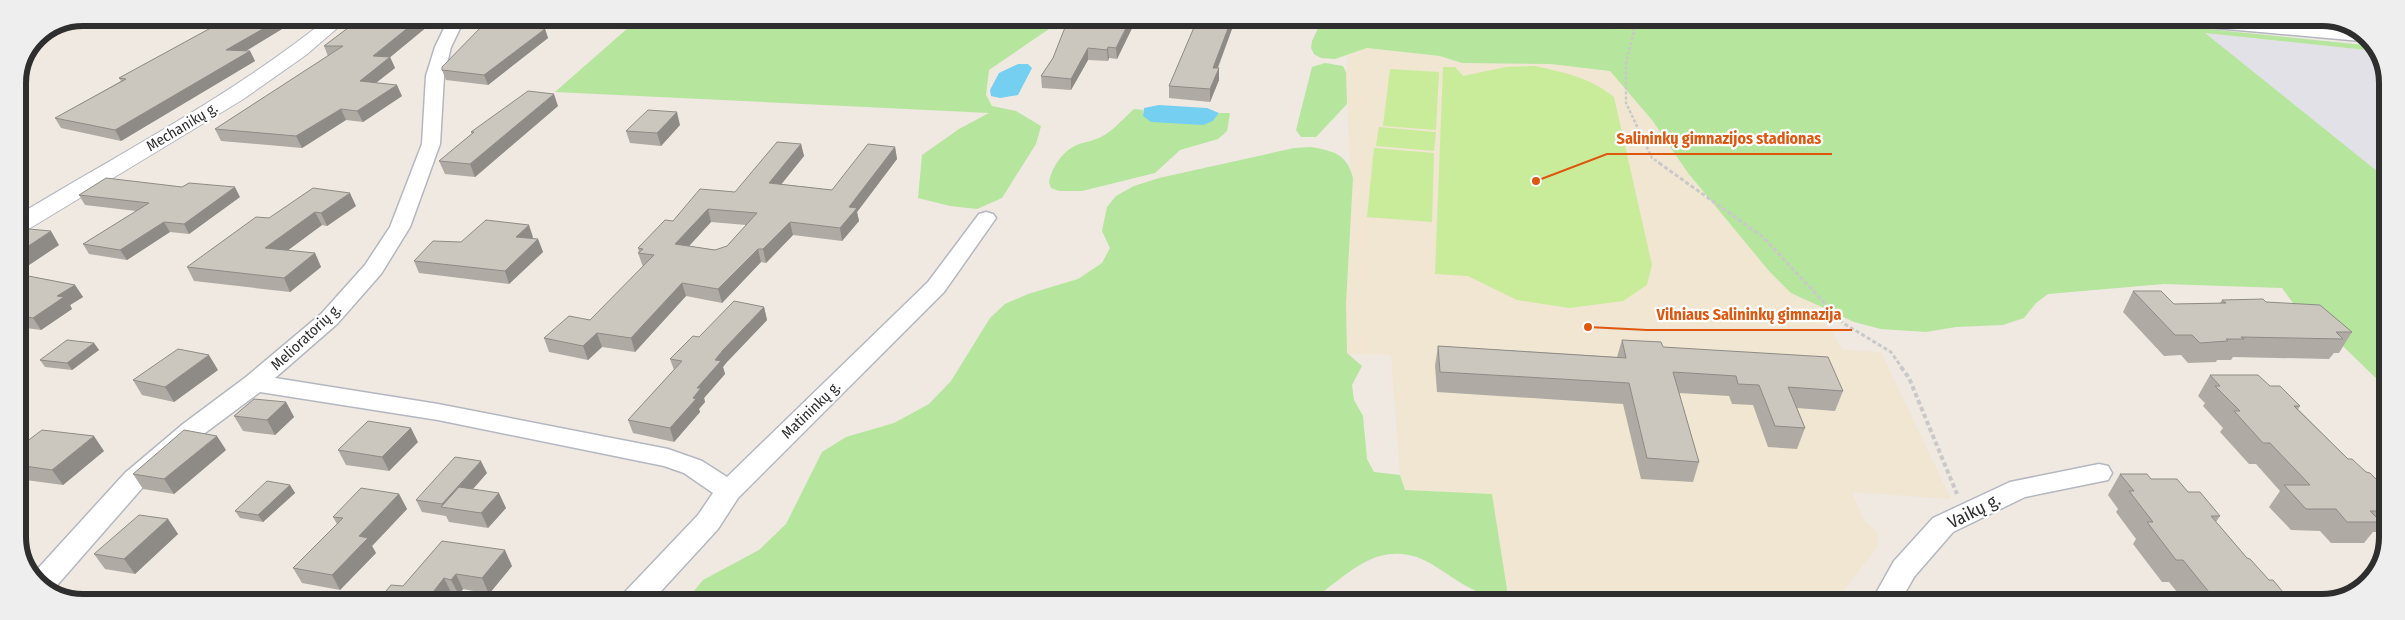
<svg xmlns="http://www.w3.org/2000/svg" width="2405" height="620" font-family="'Fira Sans Condensed',sans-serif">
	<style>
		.industrial { fill: #e3e1e8 }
		.education { fill: #f0e6d1 }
		.green { fill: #b6e59e }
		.pitch { fill: #c9ec9a }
		.water { fill: #75cff0 }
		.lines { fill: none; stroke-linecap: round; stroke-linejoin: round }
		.minor-casing { stroke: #b4b7c1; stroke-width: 3 }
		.secondary-casing { stroke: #b4b7c1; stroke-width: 2 }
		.path-far2 { stroke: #c9c9c9; stroke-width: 2.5; stroke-dasharray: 3 2; stroke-linecap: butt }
		.path-far1 { stroke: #c9c9c9; stroke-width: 3; stroke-dasharray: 4 2.5; stroke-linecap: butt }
		.path { stroke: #c9c9c9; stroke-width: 4; stroke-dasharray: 4.5 3; stroke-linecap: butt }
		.minor { fill: #fff; fill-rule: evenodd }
		.secondary { fill: #fff; fill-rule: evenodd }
		.wall { fill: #afaba4; fill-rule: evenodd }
		.shaded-wall { fill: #8e8b86 }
		.building { fill: #cbc7bf; stroke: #8e8b86; fill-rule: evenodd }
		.labels { text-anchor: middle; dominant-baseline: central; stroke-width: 4.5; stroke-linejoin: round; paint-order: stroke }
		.street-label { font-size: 15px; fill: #2e2e2e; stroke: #fff }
		.near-street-label { font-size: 18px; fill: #2e2e2e; stroke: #fff }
		.rim { fill: none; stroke: #2e2e2e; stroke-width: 6 }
		.leader { fill: none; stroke: #df570e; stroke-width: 2 }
		.callout-dot { fill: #df570e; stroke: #fff; stroke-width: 2 }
		.callout-label { font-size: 16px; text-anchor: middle; font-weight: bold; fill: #df570e; stroke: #fff; stroke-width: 4.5; stroke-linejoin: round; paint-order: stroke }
	</style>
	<rect width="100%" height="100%" fill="#efe9e1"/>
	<path class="industrial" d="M2204,33L2376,51L2387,78V179Z"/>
	<path class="education" d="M1367,48L1440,56L1462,63L1550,64L1610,71L1652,120L1688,173L1769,271L1791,293L1813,302L1843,350L1881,352L1951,499L1852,492L1864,520L1877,532L1878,546L1835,602H1509L1492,494L1404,490L1400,475L1391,355L1347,354L1346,304L1353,178L1350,166L1346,72L1348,55Z"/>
	<path class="green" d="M543,18H1065L989,70L986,95L992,106L1016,111L1041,126L1036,144L1002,198L977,209L950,206L918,198L922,155L959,129L989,113L555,92L629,27Z
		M1323,18L2111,19L2374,46L2376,51L2205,33L2387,179V389L2311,315L2293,303L2282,288L2164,284L2048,294L2036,303L2024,318L2003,325L1956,327L1926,332L1881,329L1854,322L1791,293L1769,271L1688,173L1652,120L1610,71L1550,64L1462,63L1440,56L1367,48L1335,59L1321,58L1314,54L1311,48L1312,41Z
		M2225,19H2335L2359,33Z
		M1325,63L1343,66L1346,72L1347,104L1316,137H1301L1296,130L1312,67Z
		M1134,109L1143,110V116L1213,121L1219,113H1230L1227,131L1218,139L1180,150L1155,173L1082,191H1059L1051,188L1049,182C1052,167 1063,150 1079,144C1086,142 1095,140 1101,137C1114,130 1124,118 1134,109Z
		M1311,147C1334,151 1347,154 1353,178L1346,304L1347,353L1362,366L1352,385L1354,400L1363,416L1367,459L1374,472L1400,475L1405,490L1492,494L1509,602C1497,599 1481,594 1470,588C1438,571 1419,546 1380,556C1357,562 1329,588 1310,602H685L703,580L759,550L786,524L822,452L846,437L894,423L929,404L951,381L990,318L1005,304L1028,294L1078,279L1102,263L1110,248L1102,231L1107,207L1116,196L1134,186L1159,178L1294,148Z"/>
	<path class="pitch" d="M1581,18H1622L1625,30L1583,27Z
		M1535,66C1565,73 1589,77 1614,97L1652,265L1647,285L1623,301L1569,308L1517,300L1468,276L1435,274L1443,67H1455L1463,76L1506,67Z
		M1390,69L1439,72L1436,130L1383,126Z
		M1379,127L1436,132L1434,151L1376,146Z
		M1374,148L1434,153L1432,222L1367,217Z"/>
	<path class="water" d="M1018,64H1028L1032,68L1018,95L1000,98L991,96L990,90L999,73Z
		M1159,105L1207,108L1219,113L1213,121L1203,125L1151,122L1143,116L1144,108Z"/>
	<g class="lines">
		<g class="minor-casing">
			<path id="minor" d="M449,18H465L451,47L444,76L440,144L410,227L381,274L337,324L275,378L438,404L668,449L702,461L727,477L928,282L979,214L986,212L993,214L996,218L944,292L738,498L718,529L651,602H619L623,594L698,515L713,493L684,473L664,466L438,420L260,392L201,436L143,487L52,591L34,580L32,575L125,473L183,424L246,377L321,314L365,265L390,227L422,144L426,76L435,47Z
				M2163,19H2218L2358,32L2372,42L2171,24L2165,22Z
				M2099,464L2108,466L2112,473L2108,480L2025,497L1953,532L1914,577L1900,602H1871L1894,561L1933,518L2010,482Z"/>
		</g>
		<g class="secondary-casing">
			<path id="secondary" d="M328,18H349L306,55L242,100L27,230L18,232V215C122,152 233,95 328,18Z"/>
		</g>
		<path class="path-far2" d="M1630,18L1634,32L1626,62V103L1652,158L1661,164"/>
		<path class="path-far1" d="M1659,163L1763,237L1843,323L1891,352L1902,368"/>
		<path class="path" d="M1901,367L1909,378L1957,494"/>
		<use href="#minor" class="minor"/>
		<use href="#secondary" class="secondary"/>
	</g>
	<path class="wall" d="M229,18H287L284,19L287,26L246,51H250L255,61L121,141L61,128L55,118L121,81L119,78Z
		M361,18H432L434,21L390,57L395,68L376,83L402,96L363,122L346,120L302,148L221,141L215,129L328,56L324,46Z
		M1070,18H1137L1117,59L1109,58L1108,61L1088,60L1071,90L1042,88L1041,76L1053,58Z
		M1198,18H1236L1218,68H1219V80L1210,102L1169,98V86Z
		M545,29L548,38L488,85L446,80L442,70Z
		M558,106L475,177L445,174L439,161L472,134L471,132Z
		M680,125L661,146L630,143L626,131Z
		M801,144L804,156L781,184L832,190L895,147L897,159L857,212L859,221L842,241L793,235L766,263L761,262L722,303L686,296L635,352L602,347L588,360L549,352L544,338L590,320L643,267L638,253L639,252L638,248L673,221L735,192ZM711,222L746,225L727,246L715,250L689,246Z
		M79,195L240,197L189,234L170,232L127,260L89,254L83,244L136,211L85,205Z
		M356,206L327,226L322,225L287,251L315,253L321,267L290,292L194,281L187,267L269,218Z
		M18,228L59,245L26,267L18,266Z
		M533,237L531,239H538L543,252L509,284L419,273L414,261L461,242Z
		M18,274L75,285L83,297L70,305L72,309L41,330L18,327Z
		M2133,291L2174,304L2220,303L2222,300L2266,302L2352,332L2339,353H2334L2329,359L2233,357L2231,360H2217L2216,362L2188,363L2181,355L2164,356L2123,312Z
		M764,307L767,320L726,363L723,367L725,374L704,398L705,402L699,409L700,412L674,442L633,433L628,420L674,370L670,359L699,337Z
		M1622,340L1663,347L1843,391L1835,411L1797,408L1805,428L1797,449L1768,447L1753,405L1732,404L1729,396L1679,393L1699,462L1693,482L1641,479L1623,404L1437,392L1435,366L1438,346L1617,357Z
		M94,343L99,350L72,370L45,367L40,360Z
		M218,370L174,402L142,395L133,380Z
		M2210,375L2270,386L2300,406L2298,409L2348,459L2386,489V522L2379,532H2373L2364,543H2331L2320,531L2291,530L2269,507L2280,491L2256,464H2249L2220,432L2223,428L2203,406L2205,403L2198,396Z
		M286,402L294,417L275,435L243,431L234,416Z
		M418,442L389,471L346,465L338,450Z
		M18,448L104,451L63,485L18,479Z
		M226,450L174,494L143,489L133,474Z
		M487,473L473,489L506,508L488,528L449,522L446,516L422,512L416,500Z
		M2120,474L2151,479L2188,492L2220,516L2216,522L2247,558L2269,580L2287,597L2295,602H2185L2169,582H2162L2133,544L2136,539L2116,512L2118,509L2108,495Z
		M290,485L295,493L263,522L240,518L235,511Z
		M399,494L407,509L372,546L376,553L340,590L302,583L293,568L337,524L333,517Z
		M168,519L178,534L135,574L105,569L94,554Z
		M442,541L512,566L489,594L463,589L459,595L452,594L382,596L403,586Z"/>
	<path class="shaded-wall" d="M271,18H287L284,19L287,26L231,60L226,50Z
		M420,18H432L434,21L388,59L390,57L395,68L364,92L360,81L373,56Z
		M1131,18H1137L1117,59L1116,48Z
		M1232,18H1236L1213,80V68Z
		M545,29L548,38L488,85L484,75Z
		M1108,47L1109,58L1108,61L1107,50Z
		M1088,48V60L1071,90V79Z
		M250,51L255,61L121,141L115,130Z
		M1219,68V80L1210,102V89Z
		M397,85L402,96L363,122L357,111Z
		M554,94L558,106L475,177L470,164Z
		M341,109L346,120L302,148L296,136Z
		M677,112L680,125L661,146L657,133Z
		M801,144L804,156L772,196L769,183Z
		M895,147L897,159L857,212L859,221L842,241L840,228L849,207Z
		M235,187L240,197L189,234L184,224Z
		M350,193L356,206L327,226L321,213Z
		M708,209L711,222L679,257L675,244Z
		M315,212L322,225L272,262L265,248Z
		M164,222L170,232L127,260L120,250Z
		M790,222L793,235L766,263L763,249Z
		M529,225L533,237L520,249L516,237Z
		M51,231L59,245L26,267L18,254V253Z
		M538,239L543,252L509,284L505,271Z
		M758,249L761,262L722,303L718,289Z
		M315,253L321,267L290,292L284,278Z
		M682,283L686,296L635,352L631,338Z
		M75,285L83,297L70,305L72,309L41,330L33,318L57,296Z
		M764,307L767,320L726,363L723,367L725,374L704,398L705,402L699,409L700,412L674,442L670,428L693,398L697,388L715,360L723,350Z
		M597,333L602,347L588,360L583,346Z
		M94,343L99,350L72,370L67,363Z
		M209,355L218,370L174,402L165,387Z
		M18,389L23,396L18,399Z
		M286,402L294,417L275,435L267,420Z
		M411,428L418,442L389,471L382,457Z
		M94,436L104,451L63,485L52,470Z
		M217,436L226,450L174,494L164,479Z
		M481,461L487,473L455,509L444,507L442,504Z
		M290,485L295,493L263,522L258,515Z
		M499,493L506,508L488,528L481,513Z
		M399,494L407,509L372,546L376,553L340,590L332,575L359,536Z
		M168,519L178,534L135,574L124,559Z
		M505,550L512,566L489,594L482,578Z
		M456,574L463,589L459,595L451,580Z
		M444,578L452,594L446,601H426Z"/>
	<path class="building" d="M229,18H282L226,50L250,51L115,130L55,118L126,79L119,78Z
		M361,18H420L373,56L390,57L360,81L397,85L357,111L341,109L296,136L215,129L343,46H324Z
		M1070,18H1131L1116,48L1108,47L1107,50L1088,48L1071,79L1041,76L1053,58L1064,30Z
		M1198,18H1232L1213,68H1219L1210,89L1169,86Z
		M484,24L545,29L484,75L442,70V67Z
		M528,91L554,94L470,164L439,161L474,132H471Z
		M648,110L677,112L657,133L626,131Z
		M777,142L801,144L769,183L832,190L868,144L895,147L849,207L857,208L840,228L790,222L763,249H758L718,289L682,283L631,338L597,333L583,346L544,338L569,316L590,320L654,255L638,253L643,249L638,248L665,220L673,221L700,189L735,192ZM708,209L757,213L727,246L715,250L675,244Z
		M106,178L182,187L189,183L235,187L184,224L164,222L120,250L83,244L149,203L79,195Z
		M313,188L350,193L321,213L315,212L265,248L315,253L284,278L187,267L256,217L269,218Z
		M486,220L529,225L516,237L538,239L505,271L414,261L433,241L461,242Z
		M18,228L51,231L18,253Z
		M18,274L75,285L57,296L64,297L33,318L18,316Z
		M2133,291H2161L2174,304L2226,303L2222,300L2263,299L2266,302L2320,305L2352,332H2336L2343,339L2241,337L2244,339H2226L2228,341L2200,343L2192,335H2175Z
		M734,301L764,307L723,350L715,360L721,361L697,388H701L693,398L696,399L670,428L628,420L682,361L670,359L693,336L699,337Z
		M67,340L94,343L67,363L40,360Z
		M1622,340L1661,342L1663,347L1828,357L1843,391L1788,387L1805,428L1775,426L1759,385L1738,384L1736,376L1673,372L1699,462L1647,458L1629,383L1440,372L1438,346L1626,358Z
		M178,349L209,355L165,387L133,380Z
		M2210,375H2258L2270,386H2280L2300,406H2294L2348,459H2352L2366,472L2370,473L2386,489V496H2381L2386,502V511H2370L2381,522H2347L2336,509H2306L2284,485H2310L2270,443H2263L2234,411H2240L2215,386H2220Z
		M254,399L286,402L267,420L234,416Z
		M368,421L411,428L382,457L338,450Z
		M42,430L94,436L52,470L18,465V448Z
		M184,430L217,436L164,479L133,474Z
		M455,457L481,461L442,504L416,500Z
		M2120,474H2147L2151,479H2177L2188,492H2200L2220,516H2211L2247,558L2250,559L2269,580H2273L2287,597H2291L2295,602H2217L2183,560H2176L2147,522H2153L2129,491H2134Z
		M267,481L290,485L258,515L235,511Z
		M459,487L499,493L481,513L441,507Z
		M361,488L399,494L359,536L368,538L332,575L293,568L343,518L333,517Z
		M139,515L168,519L124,559L94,554Z
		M442,541L505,550L482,578L456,574L451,580L444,578L426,601H369L374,595L382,596L391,585L403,586Z
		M251,599L261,601H249Z"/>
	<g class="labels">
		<g class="street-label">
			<text transform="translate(182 127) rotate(-31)">Mechanikų g.</text>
			<text transform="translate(306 337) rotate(-43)">Melioratorių g.</text>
			<text transform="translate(811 410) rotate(-44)">Matininkų g.</text>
		</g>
		<g class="near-street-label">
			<text transform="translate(1974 511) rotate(-27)">Vaikų g.</text>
		</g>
	</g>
	<path d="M0 0H2405V620H0ZM83 26H2322A57 57 0 0 1 2379 83V537A57 57 0 0 1 2322 594H83A57 57 0 0 1 26 537V83A57 57 0 0 1 83 26Z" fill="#eee" fill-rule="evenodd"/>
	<path class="rim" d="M83 26H2322A57 57 0 0 1 2379 83V537A57 57 0 0 1 2322 594H83A57 57 0 0 1 26 537V83A57 57 0 0 1 83 26Z"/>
	<path class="leader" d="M1536 181L1607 154H1832M1588 327L1647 330H1852"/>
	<g class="callout-dot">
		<circle cx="1536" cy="181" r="5"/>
		<circle cx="1588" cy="327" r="5"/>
	</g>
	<g class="callout-label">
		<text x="1719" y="144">Salininkų gimnazijos stadionas</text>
		<text x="1749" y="320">Vilniaus Salininkų gimnazija</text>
	</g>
</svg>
